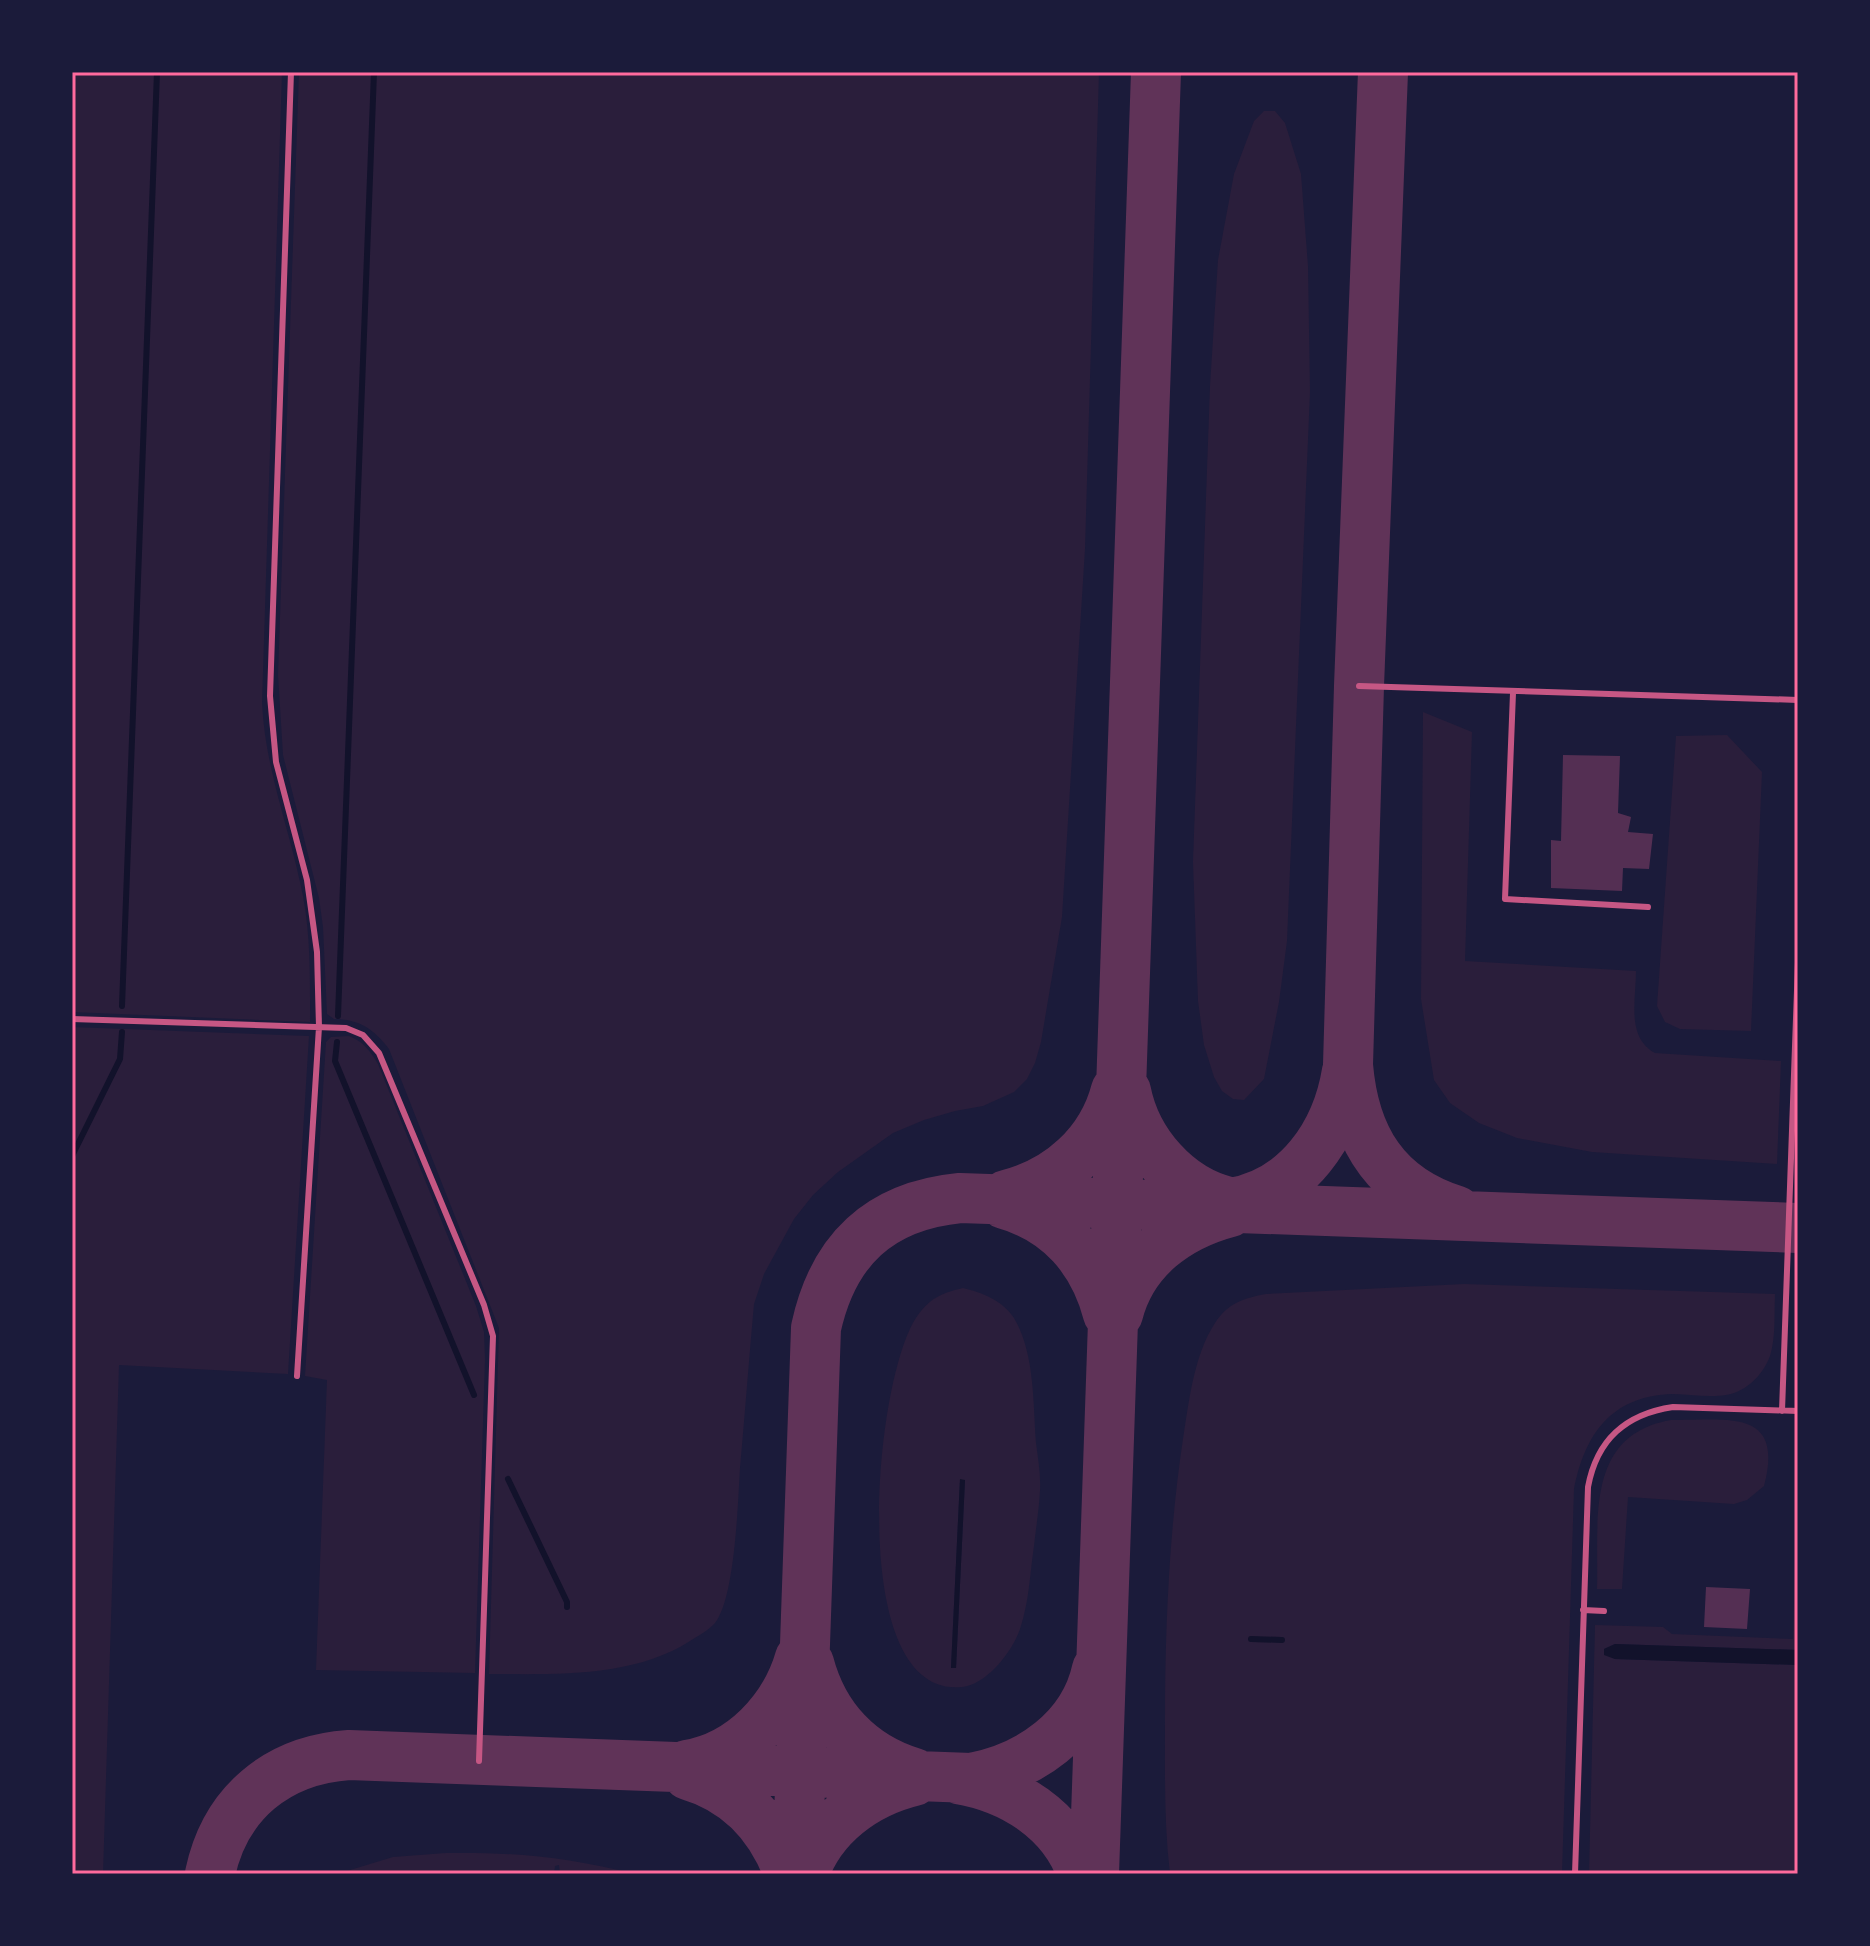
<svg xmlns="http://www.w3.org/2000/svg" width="1870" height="1946" font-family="'PT Sans',sans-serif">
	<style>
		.green { fill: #2a1e3b; fill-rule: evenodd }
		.water { fill: #12122b }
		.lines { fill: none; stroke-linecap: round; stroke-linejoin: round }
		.stream { stroke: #12122b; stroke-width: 6 }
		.taxiway { stroke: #603358; stroke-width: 50 }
		.building { fill: #542f53 }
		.service { stroke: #c65784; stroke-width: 6 }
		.neatline { fill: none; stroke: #ff6b9d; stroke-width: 3 }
	</style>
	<rect width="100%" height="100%" fill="#1b1b3a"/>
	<path class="green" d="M72,72H282L262,703C265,766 287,822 300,882C311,928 310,975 310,1022L72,1012Z
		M299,72H1099L1085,549L1062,917L1041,1042L1035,1063L1027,1079L1014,1092L983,1106L955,1111L924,1120L893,1133L838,1172L813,1195L794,1219L764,1274L754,1304C749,1358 745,1413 740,1468C738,1502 735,1598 715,1623C709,1630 698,1636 690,1641C632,1678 556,1674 489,1674L499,1328L389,1049C374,1029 359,1019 334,1019L327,1014L323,927L319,898L283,755L278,675Z
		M1264,111H1275L1285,123L1301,174L1308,266L1310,392L1287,941L1279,1002L1264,1079L1244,1100L1233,1099L1222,1091L1214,1077L1204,1045L1198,1001L1193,862L1210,386L1218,260L1234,174L1254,121Z
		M1423,712L1472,732L1465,961L1636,971C1636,1000 1626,1037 1655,1053L1781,1061L1777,1164L1592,1152L1517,1138L1479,1123L1450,1103L1434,1080L1421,999Z
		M1727,735L1762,772L1751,1031L1680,1029L1665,1022L1657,1006L1676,736Z
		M72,1027L309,1036L288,1374L119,1365L103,1874H72Z
		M349,1036C364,1042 370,1051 378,1064L476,1306L484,1332L485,1359L475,1673L316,1670L327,1380L305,1376L326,1042L331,1037Z
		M1464,1284L1775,1294C1774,1314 1776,1337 1770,1356C1763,1375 1746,1392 1726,1395C1708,1398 1688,1394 1670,1394C1611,1397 1585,1434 1574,1489L1562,1874H1170C1164,1824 1165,1774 1165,1723C1165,1628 1169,1532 1183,1439C1189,1401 1194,1355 1215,1323C1228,1303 1244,1298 1266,1294Z
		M963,1288C983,1293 1002,1300 1014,1318C1035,1353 1033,1404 1036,1443C1038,1459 1041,1475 1040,1491C1039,1509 1036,1528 1034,1546C1030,1573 1029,1603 1020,1629C1012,1652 987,1684 962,1687C844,1699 874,1374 918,1315C931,1297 943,1293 963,1288ZM960,1480H965L956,1668L951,1667Z
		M1671,1420C1726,1421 1785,1407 1764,1486L1747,1500L1734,1504L1628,1497L1622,1589H1597C1599,1522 1584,1435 1671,1420Z
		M1798,1447V1650L1615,1644L1604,1649V1654L1615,1659L1798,1665V1874H1589L1595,1625L1663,1627L1672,1634L1793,1639Z
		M446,1853C515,1852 567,1857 634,1874H560L559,1865L555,1866L554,1874H337L393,1857Z"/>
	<path class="water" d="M960,1479L965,1480L956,1668H951Z
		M1615,1644L1798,1650V1665L1615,1659L1604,1655V1649Z"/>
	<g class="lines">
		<path class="stream" d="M122,1006L157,72
			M338,1016L374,72
			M337,1042L335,1061L474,1395
			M72,1156L120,1059L122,1032
			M508,1479L567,1602V1607
			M1251,1639L1282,1640"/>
		<path class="taxiway" d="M1383,72L1359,686L1348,1065C1354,1137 1385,1189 1457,1211
			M1126,1091C1136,1142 1177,1190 1229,1202
			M1006,1195C1059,1182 1102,1144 1116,1090
			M1231,1203C1298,1192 1337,1133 1347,1071
			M1004,1204C1059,1219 1094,1260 1108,1314
			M1118,1314C1132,1259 1177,1226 1230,1212
			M809,1663C823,1717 860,1757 914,1773
			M687,1765C742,1756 785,1710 800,1658
			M688,1775C739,1790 771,1825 789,1874
			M958,1779C1012,1788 1064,1820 1082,1874
			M210,1874C225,1803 277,1760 349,1755L971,1778C1029,1767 1084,1730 1097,1669
			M797,1874L816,1328C833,1250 879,1206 960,1198L1798,1228
			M804,1874C821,1825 865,1793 914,1781
			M1094,1874L1156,72"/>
	</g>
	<path class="building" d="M1563,755L1620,756L1618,813L1631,817L1628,832L1653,834L1649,869L1623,868L1622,891L1551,888V840L1561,841Z
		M1706,1587L1750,1589L1747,1629L1704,1627Z"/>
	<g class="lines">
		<path class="service" d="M291,72L270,696L276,762L307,880L317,952L319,1027L297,1376
			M1359,686L1798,700
			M1513,693L1505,899L1648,907
			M72,1019L346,1028L363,1035L379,1053L484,1305L493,1336L479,1761
			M1782,1411L1798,962
			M1583,1610L1604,1611
			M1575,1874L1588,1487C1597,1439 1626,1414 1673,1407L1798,1411"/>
	</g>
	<rect width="1870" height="1946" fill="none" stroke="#1b1b3a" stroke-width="148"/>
	<rect x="74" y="74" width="1722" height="1798" class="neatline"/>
</svg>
